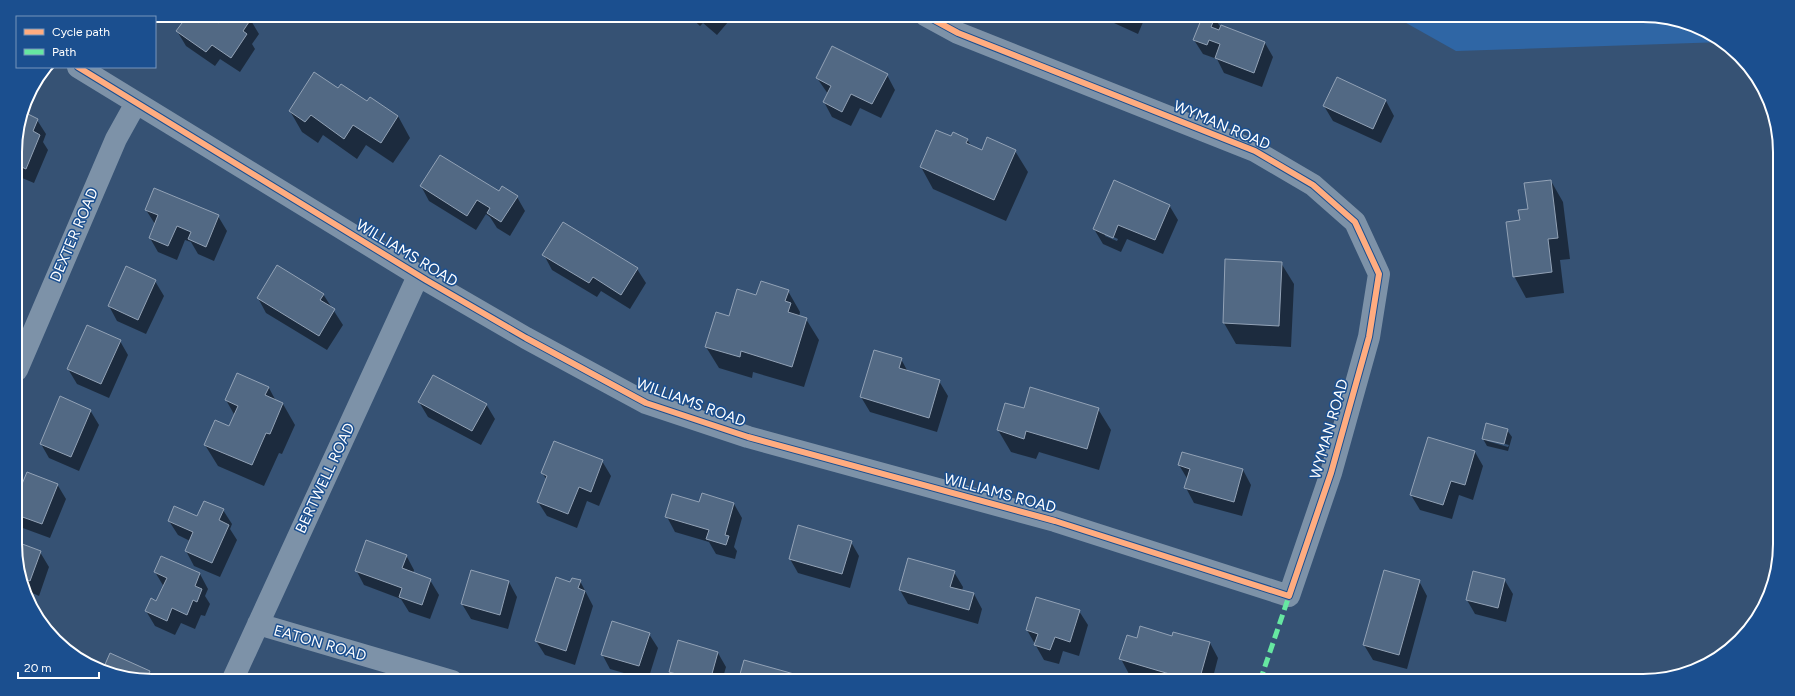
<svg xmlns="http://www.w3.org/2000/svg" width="1795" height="696" font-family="Figtree,sans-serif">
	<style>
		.green { fill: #2f66a5 }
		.shadow { fill: #0007; fill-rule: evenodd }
		.building { fill: #526984; stroke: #92a2b6 }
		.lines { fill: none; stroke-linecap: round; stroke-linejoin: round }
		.minor { stroke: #7d92a8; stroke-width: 22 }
		.quiet { stroke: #66e7a1; stroke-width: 5; stroke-dasharray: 10 5; stroke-linecap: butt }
		.cycleway-casing { stroke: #1b4f8f; stroke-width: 8 }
		.cycleway { stroke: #ffac80; stroke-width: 6 }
		.labels { text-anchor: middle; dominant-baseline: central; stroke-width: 3; stroke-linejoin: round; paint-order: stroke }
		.street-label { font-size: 15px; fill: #fff; stroke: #1b4f8f }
		.rim { fill: none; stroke: #fff; stroke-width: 2 }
	</style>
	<rect width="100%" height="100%" fill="#365274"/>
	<path class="green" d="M1392,15H1643L1687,22L1719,38L1723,42L1456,51Z"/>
	<path class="shadow" d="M189,15H207L219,24L226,15H245L250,19L259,34L252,44L255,49L240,72L220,59L215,66L186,46L177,31Z
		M688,15H734L717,35L703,23L700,26Z
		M1093,15H1100L1099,18Z
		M1110,15H1146L1138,34L1114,23Z
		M1204,15L1214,17L1221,28L1265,43L1273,57L1262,87L1224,73L1217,59L1203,54L1194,40Z
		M887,75L895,90L881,118L860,108L851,126L832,117L824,102L828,94L817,78Z
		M338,89L398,116L410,138L393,163L366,145L357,159L323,135L318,143L302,132L290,111Z
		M1386,101L1394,116L1381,143L1333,121L1324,106Z
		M23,113L37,120L46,134L43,142L48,150L34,183L15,175V143Z
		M937,131L952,138L967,139L971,146L982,151H1015L1028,172L1006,221L933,189L921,167Z
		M1551,181L1563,202L1570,259L1560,260L1564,293L1526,298L1514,276L1521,221Z
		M421,186L499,193L517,197L525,211L510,236L497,228L490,217L486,214L476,230L429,201Z
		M1169,205L1178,220L1163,254L1127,239L1121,252L1103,244L1094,229ZM1105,233L1118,239L1117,241L1105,236Z
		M146,210L218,216L227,231L214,261L198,254L191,242L185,240L177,260L158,252L150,238L155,224Z
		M544,255L637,269L646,283L630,309L601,291L597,297L552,270Z
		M1281,263L1294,284L1291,347L1236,344L1224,323Z
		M155,281L164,296L146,334L117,321L109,306Z
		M788,291L800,312L799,317L806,319L819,340L804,387L753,372L752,378L719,368L706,347L757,296Z
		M323,294L343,325L327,350L266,313L258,298Z
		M120,341L128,355L109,398L77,384L68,369Z
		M901,359L908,372L939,381L948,396L937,432L870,412L861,397Z
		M269,388L276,401L283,404L295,425L282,454L279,453L264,486L218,466L205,445L230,427L235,416L226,400Z
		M419,402L486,404L495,419L481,445L428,417Z
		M1098,409L1111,430L1099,470L1039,452L1036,459L1011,452L998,430L1025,410Z
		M90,410L99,425L79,471L49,458L41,444Z
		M1507,430L1512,437L1508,451L1487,446L1483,439ZM1487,439L1509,445L1508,447L1487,441Z
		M1475,452L1483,466L1473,500L1459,495L1452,519L1420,510L1411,495Z
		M602,461L611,476L599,506L587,501L577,528L547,516L538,502L547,480L542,473Z
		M1179,465L1243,470L1251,485L1242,516L1194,503L1186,488L1188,480Z
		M57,484L66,499L50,538L20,527L17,522V498Z
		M700,503L734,504L742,518L734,547L737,551L735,559L716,554L709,542L675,532L667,517Z
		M223,510L232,524L230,529L237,540L220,577L194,566L186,551L190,541L178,535L169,521L198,518Z
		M851,542L859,556L850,588L798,573L790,559Z
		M17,543L40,552L49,567L39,596L28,591L18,570Z
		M406,555L414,570L413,573L430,580L439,595L430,619L409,612L401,599L364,585L356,570Z
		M162,557L200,574L208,589L205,596L210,604L205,616L201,615L195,629L181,623L175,635L155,626L146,611L157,602L164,587L155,572Z
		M954,572L963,587L962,591L974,594L982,609L978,624L908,604L900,590Z
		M1504,579L1513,594L1506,622L1475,614L1467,600Z
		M580,581L593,606L575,665L545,655L536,641L571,584Z
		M1419,581L1427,596L1407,669L1373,660L1364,645Z
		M509,582L517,597L508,629L471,619L462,604Z
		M1079,611L1088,625L1079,656L1063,651L1059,664L1044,660L1027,630Z
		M1174,633L1210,643L1218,658L1212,681H1153L1129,674L1121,659L1137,639L1173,637Z
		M649,634L658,648L648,680L610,669L602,654Z
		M718,653L726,667L722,681H676L670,672Z
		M104,669L149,672L155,681L108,674Z
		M793,675L797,681H739Z"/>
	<path class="building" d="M188,15H209L219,23L225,15H246L251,19L243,31L247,34L231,58L212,45L206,52L176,31Z
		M701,15H713L709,21Z
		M1120,15H1132L1130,19Z
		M1203,15L1215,17L1211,27L1219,30L1221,25L1265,42L1254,73L1215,58L1220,44L1209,40L1207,45L1193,40Z
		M832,46L888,74L872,104L851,94L842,112L823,102L831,86L816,78Z
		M314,72L338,88L341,84L367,101L370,97L398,116L381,143L353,125L344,139L311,115L305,122L289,111Z
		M1337,77L1386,100L1373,129L1323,106Z
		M24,112L38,119L33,131L40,135L26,169L15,164V143Z
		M936,130L951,136L953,132L968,139L966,143L982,150L987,137L1016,150L994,200L920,167Z
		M440,155L499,191L502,186L518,196L501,222L487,213L490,208L477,200L467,216L420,186Z
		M1114,180L1170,205L1155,240L1118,225L1113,238L1093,229Z
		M1551,180L1558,238L1548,239L1552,272L1513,277L1506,222L1520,220L1518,210L1528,209L1524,183Z
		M154,188L219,215L206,247L188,239L191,232L177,226L168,246L149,238L158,215L145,210Z
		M563,222L638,268L621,295L593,277L589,283L542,255Z
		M1225,259L1282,262L1279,326L1223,323Z
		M277,265L324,294L320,300L335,309L319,336L257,298Z
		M126,266L156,280L138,320L108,306Z
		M761,281L789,290L785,301L791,303L788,312L807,318L792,367L741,351L740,357L705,347L716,312L729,316L737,289L756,295Z
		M87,325L121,340L101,384L67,369Z
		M874,350L902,358L899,368L940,380L929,418L860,397Z
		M237,373L269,387L265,395L283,403L270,434L266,433L252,465L204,445L215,420L229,426L238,406L225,400Z
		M433,375L487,404L472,431L418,402Z
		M1030,387L1099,408L1087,449L1026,431L1024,439L997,430L1005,403L1024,408Z
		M60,396L91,410L71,457L40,444Z
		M1486,423L1508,429L1504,444L1482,439Z
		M1428,437L1475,451L1465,485L1451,481L1443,505L1410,495Z
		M554,441L603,460L591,492L579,487L568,514L537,502L547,476L541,473Z
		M1182,452L1243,469L1234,502L1184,488L1190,469L1178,465Z
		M27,472L58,484L42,524L17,515V496Z
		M702,493L734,503L725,535L729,536L726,545L706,539L709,530L665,517L672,494L699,502Z
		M204,501L224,509L219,520L229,525L212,563L185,551L193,532L168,521L174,506L197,516Z
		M798,525L852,541L842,574L789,559Z
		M366,540L407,555L402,568L431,579L422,605L399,597L402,588L355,571Z
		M17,542L41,551L30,581L21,577L18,570Z
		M161,556L200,573L195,586L202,589L197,602L193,600L187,615L172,608L167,621L145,611L151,598L156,601L167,578L154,572Z
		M908,558L955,571L950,587L974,593L969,610L899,590Z
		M471,570L509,581L500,615L461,604Z
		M1384,570L1420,580L1399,655L1363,645Z
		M1473,571L1505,579L1498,608L1466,600Z
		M556,577L570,582L572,578L581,580L578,588L585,591L566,651L535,641Z
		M1036,597L1080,610L1070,642L1055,637L1050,650L1034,645L1038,634L1026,630Z
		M612,621L650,633L639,666L601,655Z
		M1140,626L1172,636L1173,632L1210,642L1199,681H1193L1119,659L1127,635L1137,638Z
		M678,640L718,652L710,681H701L669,672Z
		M110,653L150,671L146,680L110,674V672L103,669Z
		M744,660L794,674L792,681H738Z"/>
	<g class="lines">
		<path class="minor" d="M78,67L426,280L526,338L646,403L748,437L1055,521L1289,596L1331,473L1369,337L1379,274L1355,222L1313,185L1255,151L958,33L925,15
			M17,370L116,139L136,103
			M258,624L452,681
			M232,681L418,276"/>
		<path class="quiet" d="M1260,681L1289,596"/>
		<g class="cycleway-casing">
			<path id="cycleway" d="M78,67L426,280L526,338L646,403L748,437L1055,521L1289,596L1331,473L1369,337L1379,274L1355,222L1313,185L1255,151L958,33L925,15"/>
		</g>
		<use href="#cycleway" class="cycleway"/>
	</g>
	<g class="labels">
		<g class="street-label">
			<text transform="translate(1222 125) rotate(23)">WYMAN ROAD</text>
			<text transform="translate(74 235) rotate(-67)">DEXTER ROAD</text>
			<text transform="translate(407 253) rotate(31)">WILLIAMS ROAD</text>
			<text transform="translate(691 402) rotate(20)">WILLIAMS ROAD</text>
			<text transform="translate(1329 429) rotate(-74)">WYMAN ROAD</text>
			<text transform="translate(325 478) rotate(-65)">BERTWELL ROAD</text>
			<text transform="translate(1000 493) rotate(15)">WILLIAMS ROAD</text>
			<text transform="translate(320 643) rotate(16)">EATON ROAD</text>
		</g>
	</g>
	<path d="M0 0H1795V696H0ZM152 22H1643A130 130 0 0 1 1773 152V544A130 130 0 0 1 1643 674H152A130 130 0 0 1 22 544V152A130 130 0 0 1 152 22Z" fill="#1b4f8f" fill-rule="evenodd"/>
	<path class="rim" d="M152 22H1643A130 130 0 0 1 1773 152V544A130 130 0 0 1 1643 674H152A130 130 0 0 1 22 544V152A130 130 0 0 1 152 22Z"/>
	<rect x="16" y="16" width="140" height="52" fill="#1b4f8f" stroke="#7695bc"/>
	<rect x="24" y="29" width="20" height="6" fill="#ffac80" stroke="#7695bc"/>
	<text x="52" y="36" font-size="12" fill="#ffffff">Cycle path</text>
	<rect x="24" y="49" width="20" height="6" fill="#66e7a1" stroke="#7695bc"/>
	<text x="52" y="56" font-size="12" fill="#ffffff">Path</text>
	<path d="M18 672v6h81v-6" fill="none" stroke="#ffffff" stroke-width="2"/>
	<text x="24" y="672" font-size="12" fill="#ffffff" stroke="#1b4f8f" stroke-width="3" paint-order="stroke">20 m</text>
</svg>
